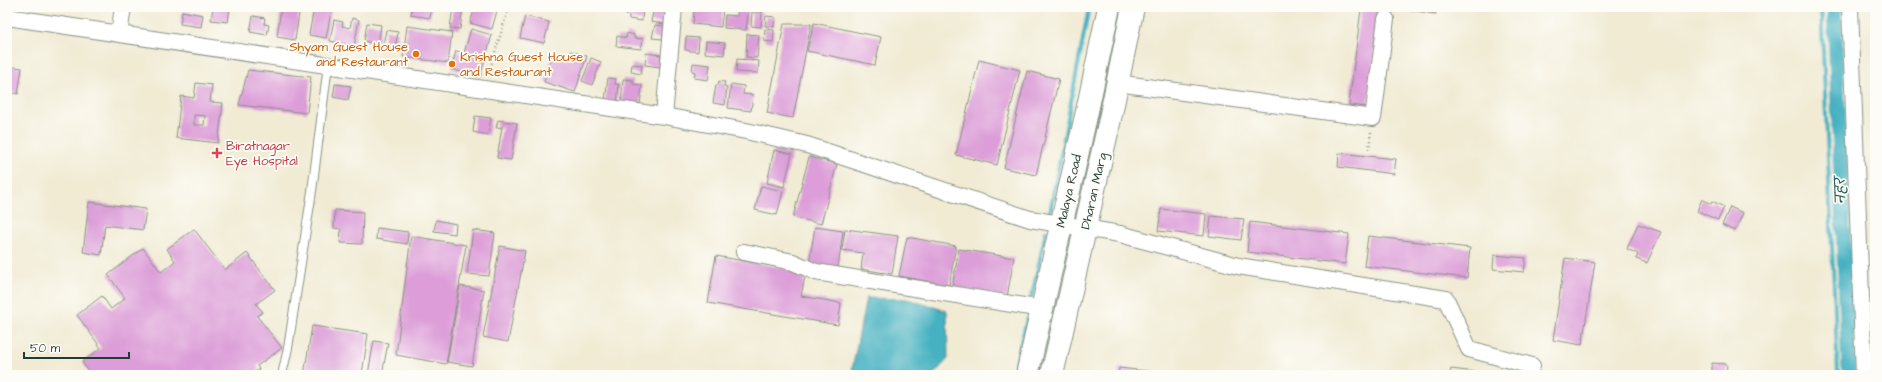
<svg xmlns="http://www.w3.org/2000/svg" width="1882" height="382" font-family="'Architects Daughter','Playpen Sans Deva',sans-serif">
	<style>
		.water { fill: #44b1c1; stroke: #32777a }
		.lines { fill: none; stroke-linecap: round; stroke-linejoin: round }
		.stream { stroke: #44b1c1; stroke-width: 4 }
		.canal { stroke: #44b1c1; stroke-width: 15 }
		.building { fill: #dc9dd8; fill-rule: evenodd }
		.lane-casing { stroke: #889484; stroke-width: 10 }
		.street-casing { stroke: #889484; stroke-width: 18 }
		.primary-casing { stroke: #889484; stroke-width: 24 }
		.path { stroke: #889484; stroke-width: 2.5; stroke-dasharray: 1 3; stroke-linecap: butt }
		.lane { stroke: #fff; stroke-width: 8 }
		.street { stroke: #fff; stroke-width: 16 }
		.primary { stroke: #fff; stroke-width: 22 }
		.food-dot { fill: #e8710a; stroke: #fdfcf7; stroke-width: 1.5 }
		.health-dot { fill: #e0444e; stroke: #fdfcf7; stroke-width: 1.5 }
		.labels { text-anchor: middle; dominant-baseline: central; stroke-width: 3.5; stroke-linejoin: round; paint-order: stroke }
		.food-label { font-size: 13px; fill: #c56008; stroke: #fdfcf7; text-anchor: end }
		.health-label { font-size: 13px; fill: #be3a42; stroke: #fdfcf7; text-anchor: start }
		.street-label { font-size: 13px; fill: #1f3d34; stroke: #fdfcf7 }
		.water-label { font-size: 14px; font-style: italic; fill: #2a605e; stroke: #fdfcf7 }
	</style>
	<rect width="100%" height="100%" fill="#fdfcf7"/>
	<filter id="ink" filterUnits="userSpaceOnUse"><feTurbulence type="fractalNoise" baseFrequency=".025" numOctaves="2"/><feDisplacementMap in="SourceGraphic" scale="8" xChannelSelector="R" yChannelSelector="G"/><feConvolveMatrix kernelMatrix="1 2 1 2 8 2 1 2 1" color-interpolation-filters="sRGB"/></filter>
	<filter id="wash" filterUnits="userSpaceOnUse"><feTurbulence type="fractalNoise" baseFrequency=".012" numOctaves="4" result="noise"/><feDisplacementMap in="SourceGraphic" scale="16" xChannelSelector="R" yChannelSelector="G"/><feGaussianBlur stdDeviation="0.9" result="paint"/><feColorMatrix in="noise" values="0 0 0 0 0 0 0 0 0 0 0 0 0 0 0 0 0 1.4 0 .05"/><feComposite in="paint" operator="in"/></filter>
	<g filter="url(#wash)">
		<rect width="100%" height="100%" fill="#f1ebd4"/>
		<path class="water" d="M866,298L907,299L947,311L948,359L933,375H851Z"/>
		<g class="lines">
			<path class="stream" d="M1821,7L1838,375
				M1050,212L1089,7
				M1030,304L1046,232
				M1013,375L1027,319"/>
			<path class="canal" d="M1834,7L1849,375"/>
		</g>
		<g id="blocks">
			<path class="building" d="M213,7H230L228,22L211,20Z
				M281,7H300L295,40L277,37Z
				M314,7H332L326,38L309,35Z
				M412,7H432L430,18L411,15Z
				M453,7H463L460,29L450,28Z
				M475,7H498L492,29L470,23Z
				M635,7H643L642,21L629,19V16L626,15V11H629V8Z
				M654,7L668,9L665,24L651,22Z
				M699,7L723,8L721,27L693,24L694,9L699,10Z
				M738,7H749L746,30L724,28L725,15L737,16Z
				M1388,7H1437L1436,14Z
				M1361,9L1380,12L1368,107L1349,105Z
				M182,11L203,15L201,27L180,24Z
				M752,12H762L761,27L751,26Z
				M253,16L265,18L264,24L269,25L267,35L250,32Z
				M525,16L549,22L544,43L520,38Z
				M766,16L775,17L774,27L765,26Z
				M352,18L359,20L354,46L330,41L334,20L343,22L342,26L350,28Z
				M367,23L381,25L378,44L364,41Z
				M814,23L881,37L875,65L807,51Z
				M784,24H811L793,118L767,113Z
				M655,25L665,26L662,39L652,38Z
				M407,26L452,32L448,63L403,57Z
				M471,29L492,35L480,77L451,69L456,51L464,53Z
				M765,29L774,30L773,42L764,41Z
				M386,30L398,32L395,48L383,46Z
				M627,33L634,35V38L643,39L641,49L616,46L617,36L626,38Z
				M747,34L759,35L757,58L746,57Z
				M686,37L699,38L698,52L685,50Z
				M706,41L725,43L724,55L705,53Z
				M571,51L587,56L575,92L544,82L552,55L568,60Z
				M646,53L661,55L660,67L645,65Z
				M591,58L601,62L592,85L582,81Z
				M737,59L759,61L758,73L736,72Z
				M979,60L1020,70L997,165L956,155Z
				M693,63L710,65L708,80L694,78L695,72L692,71Z
				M632,64L642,65L641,74L631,72Z
				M7,66L22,68L18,94L8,92V96Z
				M248,70L311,77L307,113L239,105Z
				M1027,71L1059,79L1036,175L1004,168Z
				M608,78L616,79L615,84L619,85L617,103L605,101Z
				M623,79L633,80V84L642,85L640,106L621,105Z
				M719,81L725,82L724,86L727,87L725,105L713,103L716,85H718Z
				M196,83L212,85L210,102L223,103L218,143L176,138L181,96L194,98ZM194,115L205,116L204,125H194Z
				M335,84L351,86L348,100L333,97Z
				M731,84L744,86L743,94L753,95L751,111L728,108Z
				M475,116L491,118L488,135L473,132Z
				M498,120L517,123L511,160L497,158L502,127L496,128Z
				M774,150L792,154L784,187L767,183Z
				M1339,153L1396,159L1394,174L1338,167Z
				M809,157L837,164L821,224L793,217Z
				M761,186L783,191L777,215L755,210Z
				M1702,199L1711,204L1712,201L1724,207L1718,220L1697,211Z
				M89,202L146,209L143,230L105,225L101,255L83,252Z
				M1730,207L1743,213L1735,231L1722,225Z
				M1161,209L1206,214L1204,236L1158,231Z
				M335,210L363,212L362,244L340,243L341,229L334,228Z
				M1211,216L1244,219L1241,240L1209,236Z
				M436,220L456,224L455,234L434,231Z
				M1250,222L1349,234L1345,264L1247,252Z
				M1638,224L1661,232L1647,263L1636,259L1638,254L1627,249Z
				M815,227L843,231L838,268L809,264Z
				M377,228L408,232L407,244L376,239Z
				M194,229L225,270L247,253L275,290L256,304L263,312L257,316L282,348L257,366L259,369L251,375H91L82,362L101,348L77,315L102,296L111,309L125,298L108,275L143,248L161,272L175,261L167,249Z
				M845,229L898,236L892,274L861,269L863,253L842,250Z
				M473,230L495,233L489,276L467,274Z
				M411,236L466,245L446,364L396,355Z
				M1368,236L1470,248L1467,278L1364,266Z
				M907,237L956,246L949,285L899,276Z
				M500,246L525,251L508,342L483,337Z
				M959,249L1014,258L1007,297L952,287Z
				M1494,255L1526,258L1524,272L1493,269Z
				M716,256L806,272L801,296L841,303L838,325L708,303Z
				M1565,258L1595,262L1582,345L1553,340Z
				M460,286L484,290L472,366L447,362Z
				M312,326L368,334L362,375H304Z
				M374,341L388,343L382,375L368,374Z
				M1712,363L1727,364L1726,375H1712Z
				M1119,368L1174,374V375H1118Z
				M1451,369L1493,374V375H1450Z"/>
		</g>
	</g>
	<g filter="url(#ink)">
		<use href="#blocks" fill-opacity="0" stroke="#889484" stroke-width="1"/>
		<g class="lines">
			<g class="lane-casing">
				<path id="lane" d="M282,375L288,348L312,191L328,65"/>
			</g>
			<g class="street-casing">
				<path id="street" d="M1850,7L1864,375
					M7,17L664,116L746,131L807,145L1030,219L1120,234L1238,266L1446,299L1469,349L1532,366
					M119,34L123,7
					M1117,83L1373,118L1386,19
					M664,116L674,7
					M744,252L793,262L816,272L1042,309"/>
			</g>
			<g class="primary-casing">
				<path id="primary" d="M1027,375L1086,116L1109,7
					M1052,375L1110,119L1133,7"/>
			</g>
			<path class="path" d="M488,75L509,7
				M1369,149L1371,132"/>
			<use href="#lane" class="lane"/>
			<use href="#street" class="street"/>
			<use href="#primary" class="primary"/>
		</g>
	</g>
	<g class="food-dot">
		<circle cx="416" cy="54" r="4"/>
		<circle cx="452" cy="64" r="4"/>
	</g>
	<path class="health-dot" d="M215 147h4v4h4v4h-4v4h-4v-4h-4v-4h4z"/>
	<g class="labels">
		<g class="food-label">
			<text x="408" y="47">Shyam Guest House<tspan x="408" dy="15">and Restaurant</tspan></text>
			<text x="460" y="57" text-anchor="start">Krishna Guest House<tspan x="460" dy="15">and Restaurant</tspan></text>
		</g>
		<g class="health-label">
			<text x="226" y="146">Biratnagar<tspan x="226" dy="15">Eye Hospital</tspan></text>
		</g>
		<g class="street-label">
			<text transform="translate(1069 191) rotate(-77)">Malaya Road</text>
			<text transform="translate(1094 191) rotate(-77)">Dharan Marg</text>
		</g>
		<g class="water-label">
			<text transform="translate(1841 191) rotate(-92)">नहर</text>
		</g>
	</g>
	<rect width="1882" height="382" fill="none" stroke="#fdfcf7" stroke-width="24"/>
	<path d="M24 352v6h105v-6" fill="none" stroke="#1f3d34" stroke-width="2"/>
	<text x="30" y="352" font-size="12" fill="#1f3d34" stroke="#fdfcf7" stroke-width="3" paint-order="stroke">50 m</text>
</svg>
